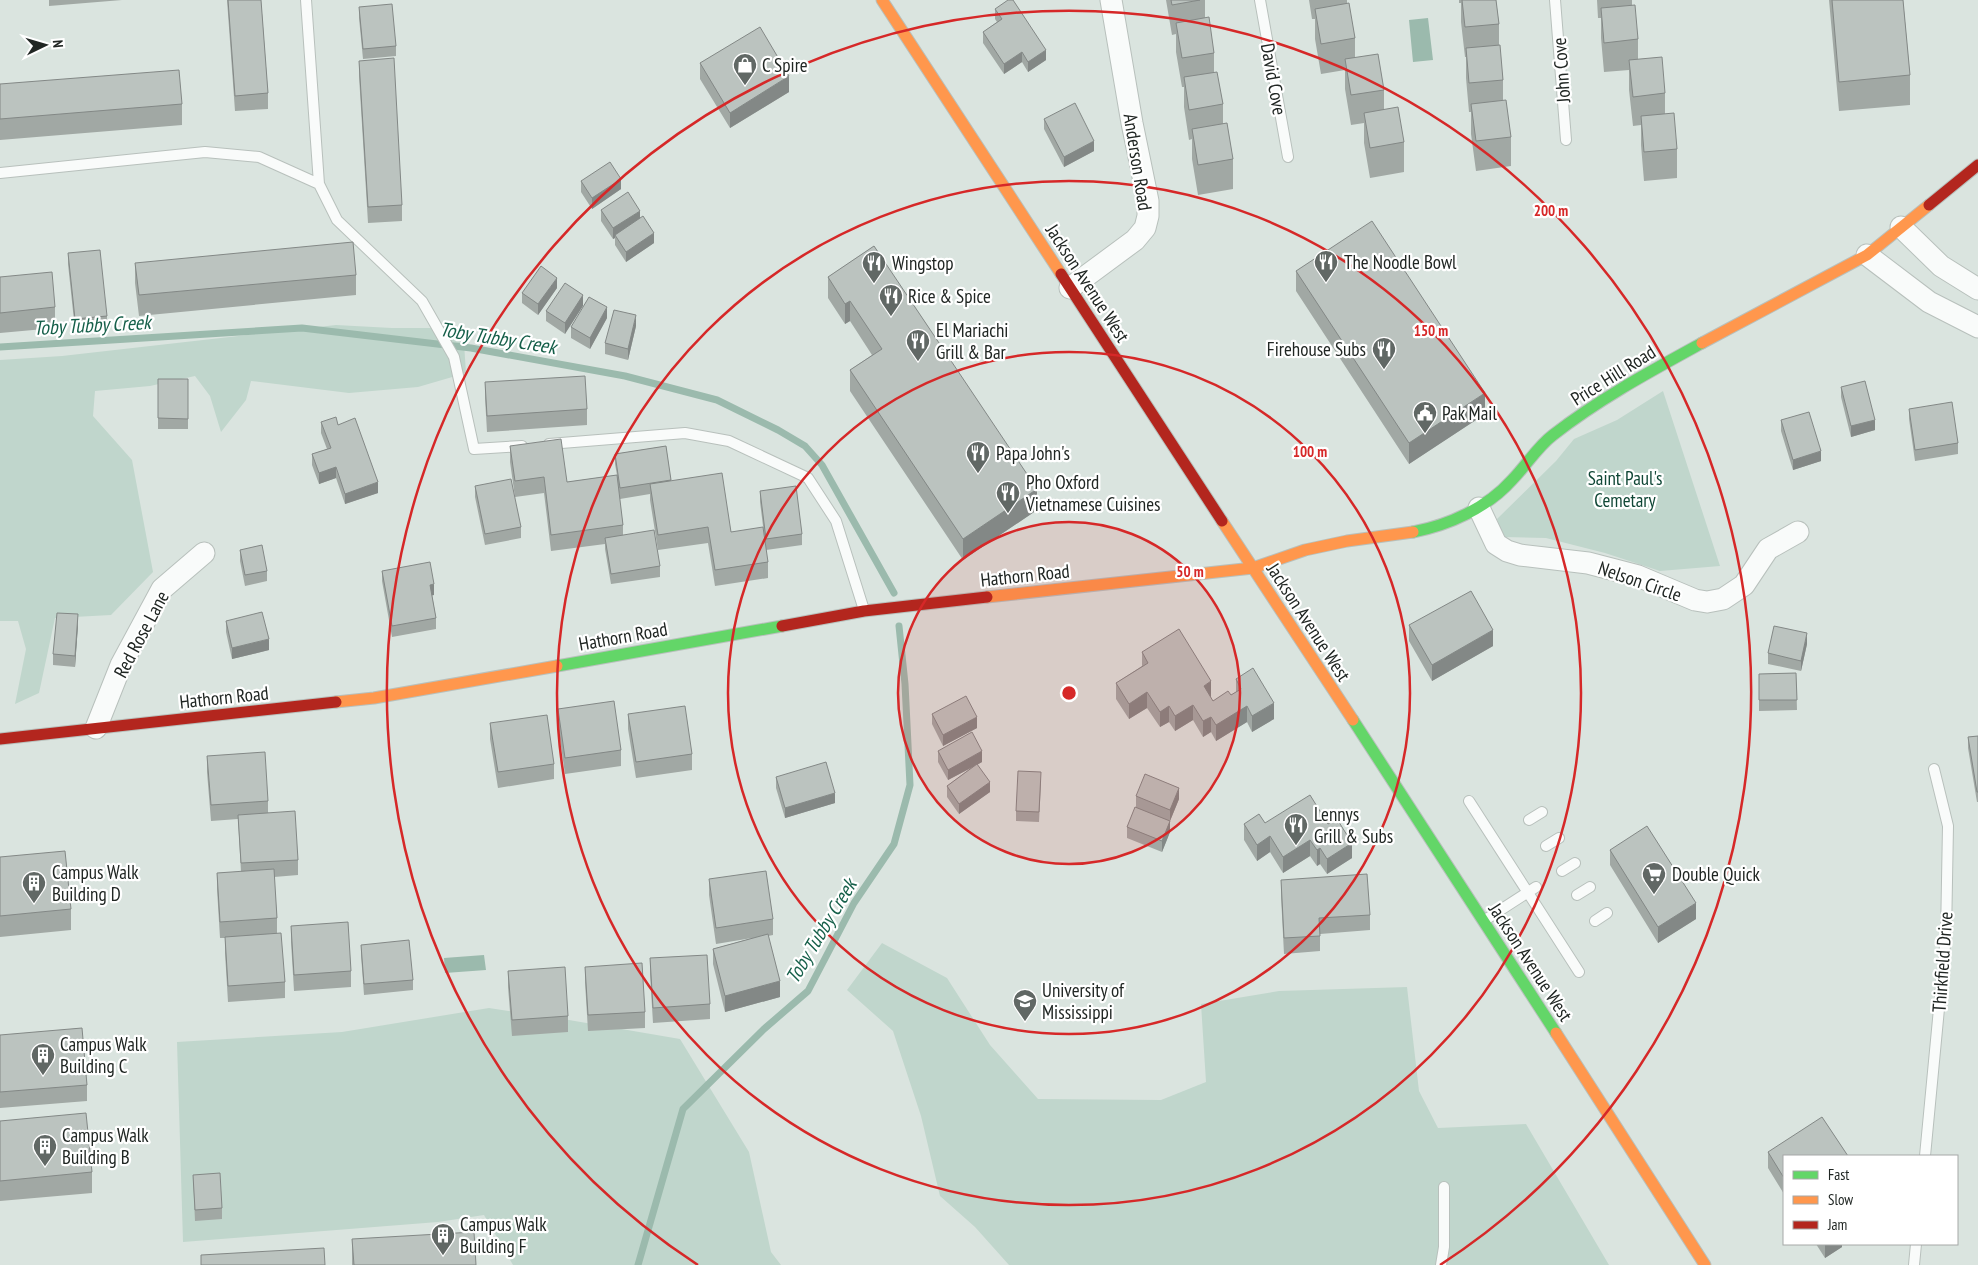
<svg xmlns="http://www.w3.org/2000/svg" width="1978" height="1265" font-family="'PT Sans Narrow',sans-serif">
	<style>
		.green { fill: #c0d6cc }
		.water { fill: #9bbaad }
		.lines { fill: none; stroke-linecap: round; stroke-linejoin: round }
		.stream { stroke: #9bbaad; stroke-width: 7 }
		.lane-casing { stroke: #b8c0bc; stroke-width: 12 }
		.street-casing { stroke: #b8c0bc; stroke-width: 23 }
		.fast-casing { stroke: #b8c0bc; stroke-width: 13 }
		.slow-casing { stroke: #b8c0bc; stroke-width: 13 }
		.jam-casing { stroke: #b8c0bc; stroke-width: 13 }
		.lane { stroke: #f9fbfa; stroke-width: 10 }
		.street { stroke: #f9fbfa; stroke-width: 21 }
		.fast { stroke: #63d668; stroke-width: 11 }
		.slow { stroke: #ff974d; stroke-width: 11 }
		.jam { stroke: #b3261e; stroke-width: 11 }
		.wall { fill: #a1a8a4 }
		.shaded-wall { fill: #838886 }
		.building { fill: #bbc3bf; stroke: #838886 }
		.ring { fill: none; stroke: #d62828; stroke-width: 2.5 }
		.labels { text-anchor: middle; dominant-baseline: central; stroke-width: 4.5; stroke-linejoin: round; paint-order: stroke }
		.poi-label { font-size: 19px; fill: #202623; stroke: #fff; text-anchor: start }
		.street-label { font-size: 19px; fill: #202623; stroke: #fff }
		.park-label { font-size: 19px; fill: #104736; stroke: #fff }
		.water-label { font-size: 20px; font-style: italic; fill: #155f49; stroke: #fff }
		.centre { fill: #d62828; stroke: #fff; stroke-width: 2.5 }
		.ring-label { font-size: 15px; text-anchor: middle; font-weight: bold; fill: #d62828; stroke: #fff; stroke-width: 4.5; stroke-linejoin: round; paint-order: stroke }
	</style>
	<rect width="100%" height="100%" fill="#dae4df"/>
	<path class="green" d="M336,325L392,328H463L466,373L418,387L349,393L251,381L246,400L221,432L210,396L195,376L150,386L95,391L93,416L132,460L153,572L111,615L55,618L39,693L15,704L26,649L18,621H0V360L62,356Z
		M1663,391L1720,566L1660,571L1605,553L1546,538L1503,537L1497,519L1556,461L1574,439L1617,420Z
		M882,943L947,978L990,1045L1038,1099L1161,1100L1206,1082L1201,1004L1279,991L1407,987L1419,1091L1438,1128L1526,1124L1609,1265H1009L975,1227L940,1196L921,1116L893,1031L847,990Z
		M489,1008L569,1020L680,1039L749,1152L771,1252L781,1265H513L484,1215L438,1222L183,1242L177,1042L342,1032Z"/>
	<path class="water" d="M1428,18L1433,60L1413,62L1409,20Z
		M484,955L486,970L445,973L444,958Z"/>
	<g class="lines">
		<path class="stream" d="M0,347L302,328L471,348L625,376L717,400L778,430L805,446L822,465L894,593
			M638,1265L683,1109L764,1029L808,991L854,903L894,844L910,785L905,684L899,626"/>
		<g class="lane-casing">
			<path id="lane" d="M306,0L319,184L337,220L422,301L454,357L474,449L522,446
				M1260,0L1288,157
				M1555,0L1566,140
				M0,173L205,152L259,157L319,184
				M549,444L685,433L729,441L808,478L836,521L864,610
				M1469,801L1579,972
				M1529,820L1542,812
				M1546,846L1559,838
				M1562,871L1575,863
				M1577,895L1590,887
				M1485,920L1536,887
				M1595,921L1607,913
				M1925,1156L1946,935L1948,826L1934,769
				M1441,1265L1444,1247V1187
				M1914,1265L1916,1244"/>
		</g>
		<g class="street-casing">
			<path id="street" d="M1901,227L1941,266L1978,289
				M1867,255L1929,302L1978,327
				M1070,288L1135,240L1145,228L1148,216V201L1132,123L1111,0
				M1479,508L1496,544L1507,551L1520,555L1588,563L1638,576L1695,600L1707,602L1723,599L1744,585L1768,549L1798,532
				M96,728L121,665L162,589L204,553"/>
		</g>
		<g class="fast-casing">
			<path id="fast" d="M1413,532C1449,525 1487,508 1512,480C1526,466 1537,447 1553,435C1599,399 1651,371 1702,343
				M557,666L782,626
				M1353,720L1556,1033"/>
		</g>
		<g class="slow-casing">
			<path id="slow" d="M882,0L1061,274
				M1702,343L1867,255L1929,205
				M1222,521L1353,720
				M987,597L1253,568L1305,550L1347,541L1413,532
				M336,702L374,698L557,666
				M1556,1033L1705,1265"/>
		</g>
		<g class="jam-casing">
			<path id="jam" d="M1929,205L1978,165
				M1061,274L1222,521
				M782,626L864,611L987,597
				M0,739L336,702"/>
		</g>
		<use href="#lane" class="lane"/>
		<use href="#street" class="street"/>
		<use href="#fast" class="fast"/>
		<use href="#slow" class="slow"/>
		<use href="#jam" class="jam"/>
	</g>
	<path class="wall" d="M49,0H122L49,6Z
		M227,0H261L268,93V109L235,111Z
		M1166,0H1205V18L1214,53V72L1223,104V124L1233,159V189L1198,195L1192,159V139L1189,140L1184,107V87H1182L1176,52V34L1172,35Z
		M1309,0H1347V4L1355,38V58L1384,90V110L1404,142V172L1370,178L1364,143V123L1351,125L1345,89V70L1321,74L1315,39V19H1312Z
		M1459,0H1496L1499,24V45L1503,80V100L1511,137V166L1476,171L1471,134V112H1469L1466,78V57H1465L1461,22V3H1459Z
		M1597,0H1632V5L1638,39V59L1665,93V114L1677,149V178L1644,181L1641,145V125L1633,126L1629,90V70L1604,72L1601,38V18H1598Z
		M1829,0H1903L1910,75V105L1839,111Z
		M359,7L396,46V56L363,59L359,18Z
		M995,9L1046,60L1028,72L1022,62L1004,74L983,43V32L997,22L995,19Z
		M359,61L402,205V221L368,223L359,76Z
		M700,63L789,92L730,128L700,79Z
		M0,84L182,104V125L0,140Z
		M1044,119L1094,151L1064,167L1044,129Z
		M581,181L621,189L592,209L581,192Z
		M601,210L640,218L654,243L626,262L615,245V238L613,239L601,221Z
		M874,246L1037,510L963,560L850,391V370L872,355L850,321L845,324L828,298V277Z
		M68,253L107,316V326L75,330L68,264Z
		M135,263L356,275V295L139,316L135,283Z
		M1296,271L1485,414L1409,464L1296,291Z
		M0,277L55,307V328L0,333Z
		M557,288L538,315L522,303V293Z
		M583,295L565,334L546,321V311Z
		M607,318L590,349L571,338V327Z
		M636,326L628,360L605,354V343Z
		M158,379H188V429H158Z
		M485,382L587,409V425L487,432L485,398Z
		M1841,387L1875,430L1851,437L1841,397Z
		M1909,409L1958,443V454L1915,461L1909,419Z
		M1781,420L1821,461L1793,470L1781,431Z
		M321,422L338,425L378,493L345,504L336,478L319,484L312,465V454L327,449L321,433Z
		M510,446L567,482L617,475L615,464V454L666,446L671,481L731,532L768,562V578L715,586L708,543L658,550L650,500V494L620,499L617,480L623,525V535L660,566V577L611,584L605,549V544L551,551L544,493L515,497L510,462Z
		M475,486L521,527V538L485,545L475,497Z
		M760,491L802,534V545L766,550L760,502Z
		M240,550L267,571V581L245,586L240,561Z
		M382,571L434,595H432L436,618V629L392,637L382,581Z
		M226,621L269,650L232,659L226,632Z
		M78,625L75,667L53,665V654Z
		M1409,625L1493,646L1432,681L1409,641Z
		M1807,644L1801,671L1768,664V653Z
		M1142,652L1211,697V698L1213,701L1231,695L1236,692V679L1274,719L1252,732L1247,722L1216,741L1211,732L1203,737L1193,720L1175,731L1169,722L1160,727L1147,708L1129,719L1116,699V683L1142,666Z
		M1796,673L1797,710L1759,711V674Z
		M558,709L621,750V766L565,774L558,725Z
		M628,714L692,754V770L636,778L628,729Z
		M932,714L977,728L943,746L932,724Z
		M490,723L554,764V779L498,788L490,739Z
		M1978,736V802H1977L1968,748V737Z
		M938,751L982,762L977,765L990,792L959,814L947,797V786L971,768L948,780L938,762Z
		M207,756L268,801V812L298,860V875L274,877L277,918V934L285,982V998L228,1002L225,953V938H220L217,889V873L241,872L238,819L211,821L207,772Z
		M776,777L835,803L785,818L776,788Z
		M1041,783L1039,822L1016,821V811Z
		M1136,796L1179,799L1170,821V832L1162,852L1127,838V827L1136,807Z
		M1265,823L1328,824L1352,858L1327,874L1320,864L1317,866L1310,856L1283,873L1270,852L1257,861L1244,840V824Z
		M1610,850L1696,919L1658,943L1610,865Z
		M0,857L71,909V930L0,937Z
		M709,879L773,919V935L768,936L780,997L725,1012L713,964V949L752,938L716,944L709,895Z
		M1281,880L1370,915V930L1320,934V951L1284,954L1281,896Z
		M291,926L351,971V987L294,991L291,942Z
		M361,945L413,980V990L364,995L361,955Z
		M650,958L710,1004V1019L653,1023L650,974Z
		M585,967L645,1012V1028L588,1031L585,982Z
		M508,971L568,1016V1032L512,1036L508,987Z
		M0,1035L87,1085V1101L0,1108Z
		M0,1121L92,1172V1193L0,1201Z
		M1768,1152L1784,1156V1194L1768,1168Z
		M193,1175L222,1208V1219L195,1221Z
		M352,1239L476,1265H352Z
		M1816,1244H1842V1247L1825,1258Z"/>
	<path class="shaded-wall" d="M1046,50V60L1028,72V62Z
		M1022,52V62L1004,74V64Z
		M789,76V92L730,128V113Z
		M1094,141V151L1064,167V157Z
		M621,179V189L592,209V198Z
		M640,211V222L615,235V238L613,239V228Z
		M654,233V243L626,262V252Z
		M557,278V288L538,315V304Z
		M583,295V306L565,334V323Z
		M850,301V321L845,324V304Z
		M607,307V318L590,349V338Z
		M636,315V326L628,360V349Z
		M1485,393V414L1409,464V443Z
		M1875,420V430L1851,437V426Z
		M1821,451V461L1793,470V460Z
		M336,467V478L319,484V473Z
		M378,482V493L345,504V494Z
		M1037,489V510L963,560V539Z
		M434,584V595L430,596V585Z
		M78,614V625L75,667V656Z
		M1493,630V646L1432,681V665Z
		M1807,633V644L1801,671V661Z
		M269,639V650L232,659V648Z
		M1211,681V697L1204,702V686Z
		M1147,692V708L1129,719V704Z
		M1274,703V719L1252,732V716Z
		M1193,705V720L1175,731V716Z
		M1169,706V722L1160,727V712Z
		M1247,706V722L1216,741V725Z
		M977,717V728L943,746V735Z
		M1211,717V732L1203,737V721Z
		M982,751V762L948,780V770Z
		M990,782V792L959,814V804Z
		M1179,788V799L1170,821V810Z
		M835,793V803L785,818V808Z
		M1170,821V832L1162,852V841Z
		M1270,836V852L1257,861V845Z
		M1310,840V856L1283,873V857Z
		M1352,843V858L1327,874V859Z
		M1320,848V864L1317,866V850Z
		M1696,903V919L1658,943V927Z
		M780,981V997L725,1012V996Z
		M1825,1244H1842V1247L1825,1258Z"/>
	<path class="building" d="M228,0H261L268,93L235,96Z
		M1008,0H1013L1046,50L1028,62L1022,52L1004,64L983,32L1002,19L995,9Z
		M1171,0H1200L1172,5Z
		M1462,0H1496L1499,24L1465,27Z
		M1832,0H1903L1910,75L1839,82Z
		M1349,3L1355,38L1321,44L1315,9Z
		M392,4L396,46L363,49L359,7Z
		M1635,5L1638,39L1604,43L1601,8Z
		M1209,17L1214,53L1182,58L1176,23Z
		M760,27L789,76L730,113L700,63Z
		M1500,45L1503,80L1469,83L1466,48Z
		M1378,54L1384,90L1351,95L1345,59Z
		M1662,57L1665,93L1633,97L1629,60Z
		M394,58L402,205L368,207L359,61Z
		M179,70L182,104L0,119V84Z
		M1217,72L1223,104L1189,110L1184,77Z
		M1506,100L1511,137L1476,141L1471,104Z
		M1075,103L1094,141L1064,157L1044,119Z
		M1398,107L1404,142L1370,148L1364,113Z
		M1674,113L1677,149L1644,152L1641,116Z
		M1227,123L1233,159L1198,165L1192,129Z
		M610,162L621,179L592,198L581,181Z
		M628,192L640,211L613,228L601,210Z
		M643,216L654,233L626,252L615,235Z
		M1372,221L1485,393L1409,443L1296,271Z
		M353,242L356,275L139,295L135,263Z
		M874,246L1037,489L963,539L850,370L882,349L850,301L845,304L828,277Z
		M100,250L107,316L75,319L68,253Z
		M541,266L557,278L538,304L522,293Z
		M52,272L55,307L0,313V277Z
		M565,283L583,295L565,323L546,311Z
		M589,297L607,307L590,338L571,327Z
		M614,310L636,315L628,349L605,343Z
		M585,376L587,409L487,416L485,382Z
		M158,379H188V419L158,418Z
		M1865,381L1875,420L1851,426L1841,387Z
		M1952,402L1958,443L1915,450L1909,409Z
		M1809,412L1821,451L1793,460L1781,420Z
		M336,417L338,425L355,418L378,482L345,494L336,467L319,473L312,454L331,448L321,422Z
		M561,439L567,482L617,475L623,525L551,535L544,477L515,481L510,446Z
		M666,446L671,480L620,488L615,454Z
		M722,473L731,532L763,527L768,562L715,570L708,527L658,535L650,484Z
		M511,479L521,527L485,534L475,486Z
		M796,486L802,534L766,539L760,491Z
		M654,530L660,566L611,574L605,538Z
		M262,545L267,571L245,575L240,550Z
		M430,562L434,584L430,585L436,618L392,626L382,571Z
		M1471,591L1493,630L1432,665L1409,625Z
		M262,612L269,639L232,648L226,621Z
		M57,613L78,614L75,656L53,654Z
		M1774,626L1807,633L1801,661L1768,653Z
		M1179,629L1211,681L1204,686L1213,701L1228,691L1231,695L1241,689L1236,679L1253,668L1274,703L1252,716L1247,706L1216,725L1211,717L1203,721L1193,705L1175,716L1169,706L1160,712L1147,692L1129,704L1116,683L1148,663L1142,652Z
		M1796,673L1797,700H1759V674Z
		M966,696L977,717L943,735L932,714Z
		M614,701L621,750L565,758L558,709Z
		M685,706L692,754L636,762L628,714Z
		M547,715L554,764L498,772L490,723Z
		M972,732L982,751L948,770L938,751Z
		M1978,736V792H1977L1968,737Z
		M265,752L268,801L211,805L207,756Z
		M826,762L835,793L785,808L776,777Z
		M977,764L990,782L959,804L947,786Z
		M1018,771L1041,772L1039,812L1016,811Z
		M1145,774L1179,788L1170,810L1136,796Z
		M1310,795L1328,824L1337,819L1352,843L1327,859L1320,848L1317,850L1310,840L1283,857L1270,836L1257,845L1244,824L1259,814L1265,823Z
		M1135,807L1170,821L1162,841L1127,827Z
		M295,811L298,860L241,863L238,815Z
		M1647,826L1696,903L1658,927L1610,850Z
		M65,851L71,909L0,916V857Z
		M274,869L277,918L220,922L217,873Z
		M766,871L773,919L716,928L709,879Z
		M1367,874L1370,915L1319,918L1320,936L1284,938L1281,880Z
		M348,922L351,971L294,975L291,926Z
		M281,933L285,982L228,986L225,937Z
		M768,934L780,981L725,996L713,949Z
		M409,940L413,980L364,984L361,945Z
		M707,955L710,1004L653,1008L650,958Z
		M642,963L645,1012L588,1015L585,967Z
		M565,967L568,1016L512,1020L508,971Z
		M82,1028L87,1085L0,1092V1035Z
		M86,1113L92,1172L0,1181V1121Z
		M1822,1117L1848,1156H1784V1178L1768,1152Z
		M220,1173L222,1208L195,1210L193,1175Z
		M474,1232L476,1265H354L352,1239Z
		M324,1248L325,1265H201V1255Z"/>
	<circle cx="1069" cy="693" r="171" fill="#d62828" fill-opacity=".12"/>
	<g class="ring">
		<circle cx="1069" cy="693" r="171"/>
		<circle cx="1069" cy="693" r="341"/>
		<circle cx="1069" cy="693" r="512"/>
		<path d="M698 1265A682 682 0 1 1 1440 1265"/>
	</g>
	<defs>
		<g id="shop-pin" transform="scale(1.25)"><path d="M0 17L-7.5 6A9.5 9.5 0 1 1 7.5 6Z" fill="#616865" stroke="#fff"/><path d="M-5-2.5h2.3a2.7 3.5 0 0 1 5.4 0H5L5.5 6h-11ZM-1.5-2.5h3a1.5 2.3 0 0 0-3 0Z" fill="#fff"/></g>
		<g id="restaurant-pin" transform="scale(1.25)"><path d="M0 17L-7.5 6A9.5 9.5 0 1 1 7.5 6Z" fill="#616865" stroke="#fff"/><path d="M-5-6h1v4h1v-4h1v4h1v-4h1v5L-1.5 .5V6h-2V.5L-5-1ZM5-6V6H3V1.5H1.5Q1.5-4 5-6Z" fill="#fff"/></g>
		<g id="civic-pin" transform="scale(1.25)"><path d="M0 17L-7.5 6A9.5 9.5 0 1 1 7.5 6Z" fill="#616865" stroke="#fff"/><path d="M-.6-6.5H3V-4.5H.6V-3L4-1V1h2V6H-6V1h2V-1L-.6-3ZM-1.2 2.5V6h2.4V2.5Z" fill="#fff"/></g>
		<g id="supermarket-pin" transform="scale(1.25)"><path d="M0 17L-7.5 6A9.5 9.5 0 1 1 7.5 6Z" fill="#616865" stroke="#fff"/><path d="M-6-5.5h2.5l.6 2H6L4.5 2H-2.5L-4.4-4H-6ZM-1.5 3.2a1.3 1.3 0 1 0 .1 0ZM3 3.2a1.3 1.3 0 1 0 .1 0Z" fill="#fff"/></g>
		<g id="building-pin" transform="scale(1.25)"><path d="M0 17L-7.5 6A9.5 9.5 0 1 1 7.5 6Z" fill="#616865" stroke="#fff"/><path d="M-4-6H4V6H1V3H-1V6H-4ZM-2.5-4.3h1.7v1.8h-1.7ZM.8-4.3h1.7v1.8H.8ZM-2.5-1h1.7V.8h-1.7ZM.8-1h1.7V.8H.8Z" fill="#fff"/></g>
		<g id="university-pin" transform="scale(1.25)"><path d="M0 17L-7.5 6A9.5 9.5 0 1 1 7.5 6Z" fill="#616865" stroke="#fff"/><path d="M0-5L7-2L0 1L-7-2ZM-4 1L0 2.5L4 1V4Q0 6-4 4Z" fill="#fff"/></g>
	</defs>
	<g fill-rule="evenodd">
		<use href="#shop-pin" x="745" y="65"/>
		<use href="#restaurant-pin" x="1326" y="262"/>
		<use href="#restaurant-pin" x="874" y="263"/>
		<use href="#restaurant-pin" x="891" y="296"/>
		<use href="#restaurant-pin" x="918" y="341"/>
		<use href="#restaurant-pin" x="1384" y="349"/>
		<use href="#civic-pin" x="1425" y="413"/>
		<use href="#restaurant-pin" x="978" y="453"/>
		<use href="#restaurant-pin" x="1008" y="493"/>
		<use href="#restaurant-pin" x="1296" y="825"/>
		<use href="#supermarket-pin" x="1654" y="874"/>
		<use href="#building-pin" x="34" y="883"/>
		<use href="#university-pin" x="1025" y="1001"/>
		<use href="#building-pin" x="43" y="1055"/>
		<use href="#building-pin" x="45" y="1146"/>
		<use href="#building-pin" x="443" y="1235"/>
	</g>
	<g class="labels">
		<g class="poi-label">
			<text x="762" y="65">C Spire</text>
			<text x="1344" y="262">The Noodle Bowl</text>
			<text x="892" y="263">Wingstop</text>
			<text x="908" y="296">Rice &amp; Spice</text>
			<text x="936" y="330">El Mariachi<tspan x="936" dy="22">Grill &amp; Bar</tspan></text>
			<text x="1366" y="349" text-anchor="end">Firehouse Subs</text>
			<text x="1442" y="413">Pak Mail</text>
			<text x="996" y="453">Papa John's</text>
			<text x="1026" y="482">Pho Oxford<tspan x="1026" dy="22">Vietnamese Cuisines</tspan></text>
			<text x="1314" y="814">Lennys<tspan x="1314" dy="22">Grill &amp; Subs</tspan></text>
			<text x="52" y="872">Campus Walk<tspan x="52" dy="22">Building D</tspan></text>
			<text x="1672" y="874">Double Quick</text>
			<text x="1042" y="990">University of<tspan x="1042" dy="22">Mississippi</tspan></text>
			<text x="60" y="1044">Campus Walk<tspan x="60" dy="22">Building C</tspan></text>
			<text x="62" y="1135">Campus Walk<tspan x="62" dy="22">Building B</tspan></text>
			<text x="460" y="1224">Campus Walk<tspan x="460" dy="22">Building F</tspan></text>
		</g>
		<g class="street-label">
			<text transform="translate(1561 70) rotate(-94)">John Cove</text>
			<text transform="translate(1274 79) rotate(80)">David Cove</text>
			<text transform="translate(1138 162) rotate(81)">Anderson Road</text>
			<text transform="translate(1088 283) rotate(57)">Jackson Avenue West</text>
			<text transform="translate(1613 375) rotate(-32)">Price Hill Road</text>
			<text transform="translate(1025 575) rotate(-6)">Hathorn Road</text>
			<text transform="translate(1640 581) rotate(19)">Nelson Circle</text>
			<text transform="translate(1309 622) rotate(57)">Jackson Avenue West</text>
			<text transform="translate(141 634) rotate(-62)">Red Rose Lane</text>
			<text transform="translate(623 636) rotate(-10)">Hathorn Road</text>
			<text transform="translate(224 697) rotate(-6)">Hathorn Road</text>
			<text transform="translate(1531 962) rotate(57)">Jackson Avenue West</text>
			<text transform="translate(1942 962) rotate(-86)">Thirkfield Drive</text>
		</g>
		<g class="park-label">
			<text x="1625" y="478">Saint Paul's<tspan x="1625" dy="22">Cemetary</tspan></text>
		</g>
		<g class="water-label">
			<text transform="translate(92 325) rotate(-3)">Toby Tubby Creek</text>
			<text transform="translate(498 338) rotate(9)">Toby Tubby Creek</text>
			<text transform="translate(821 931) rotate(-59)">Toby Tubby Creek</text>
		</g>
	</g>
	<circle cx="1069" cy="693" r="8" class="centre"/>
	<g class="ring-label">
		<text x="1551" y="216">200 m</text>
		<text x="1431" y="336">150 m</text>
		<text x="1310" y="457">100 m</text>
		<text x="1190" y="577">50 m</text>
	</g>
	<rect x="1783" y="1155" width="175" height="90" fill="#ffffff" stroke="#a6a8a7"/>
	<rect x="1793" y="1171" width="25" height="8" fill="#63d668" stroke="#a6a8a7"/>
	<text x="1828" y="1180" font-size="15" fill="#202623">Fast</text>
	<rect x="1793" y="1196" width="25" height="8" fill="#ff974d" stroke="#a6a8a7"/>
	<text x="1828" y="1205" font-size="15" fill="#202623">Slow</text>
	<rect x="1793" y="1221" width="25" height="8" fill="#b3261e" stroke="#a6a8a7"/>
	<text x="1828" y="1230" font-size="15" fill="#202623">Jam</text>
	<g transform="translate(45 45) rotate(85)" stroke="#ffffff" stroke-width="4" paint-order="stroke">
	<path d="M0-4L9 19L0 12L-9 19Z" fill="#202623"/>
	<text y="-8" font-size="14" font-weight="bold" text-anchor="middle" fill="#202623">N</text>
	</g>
</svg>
